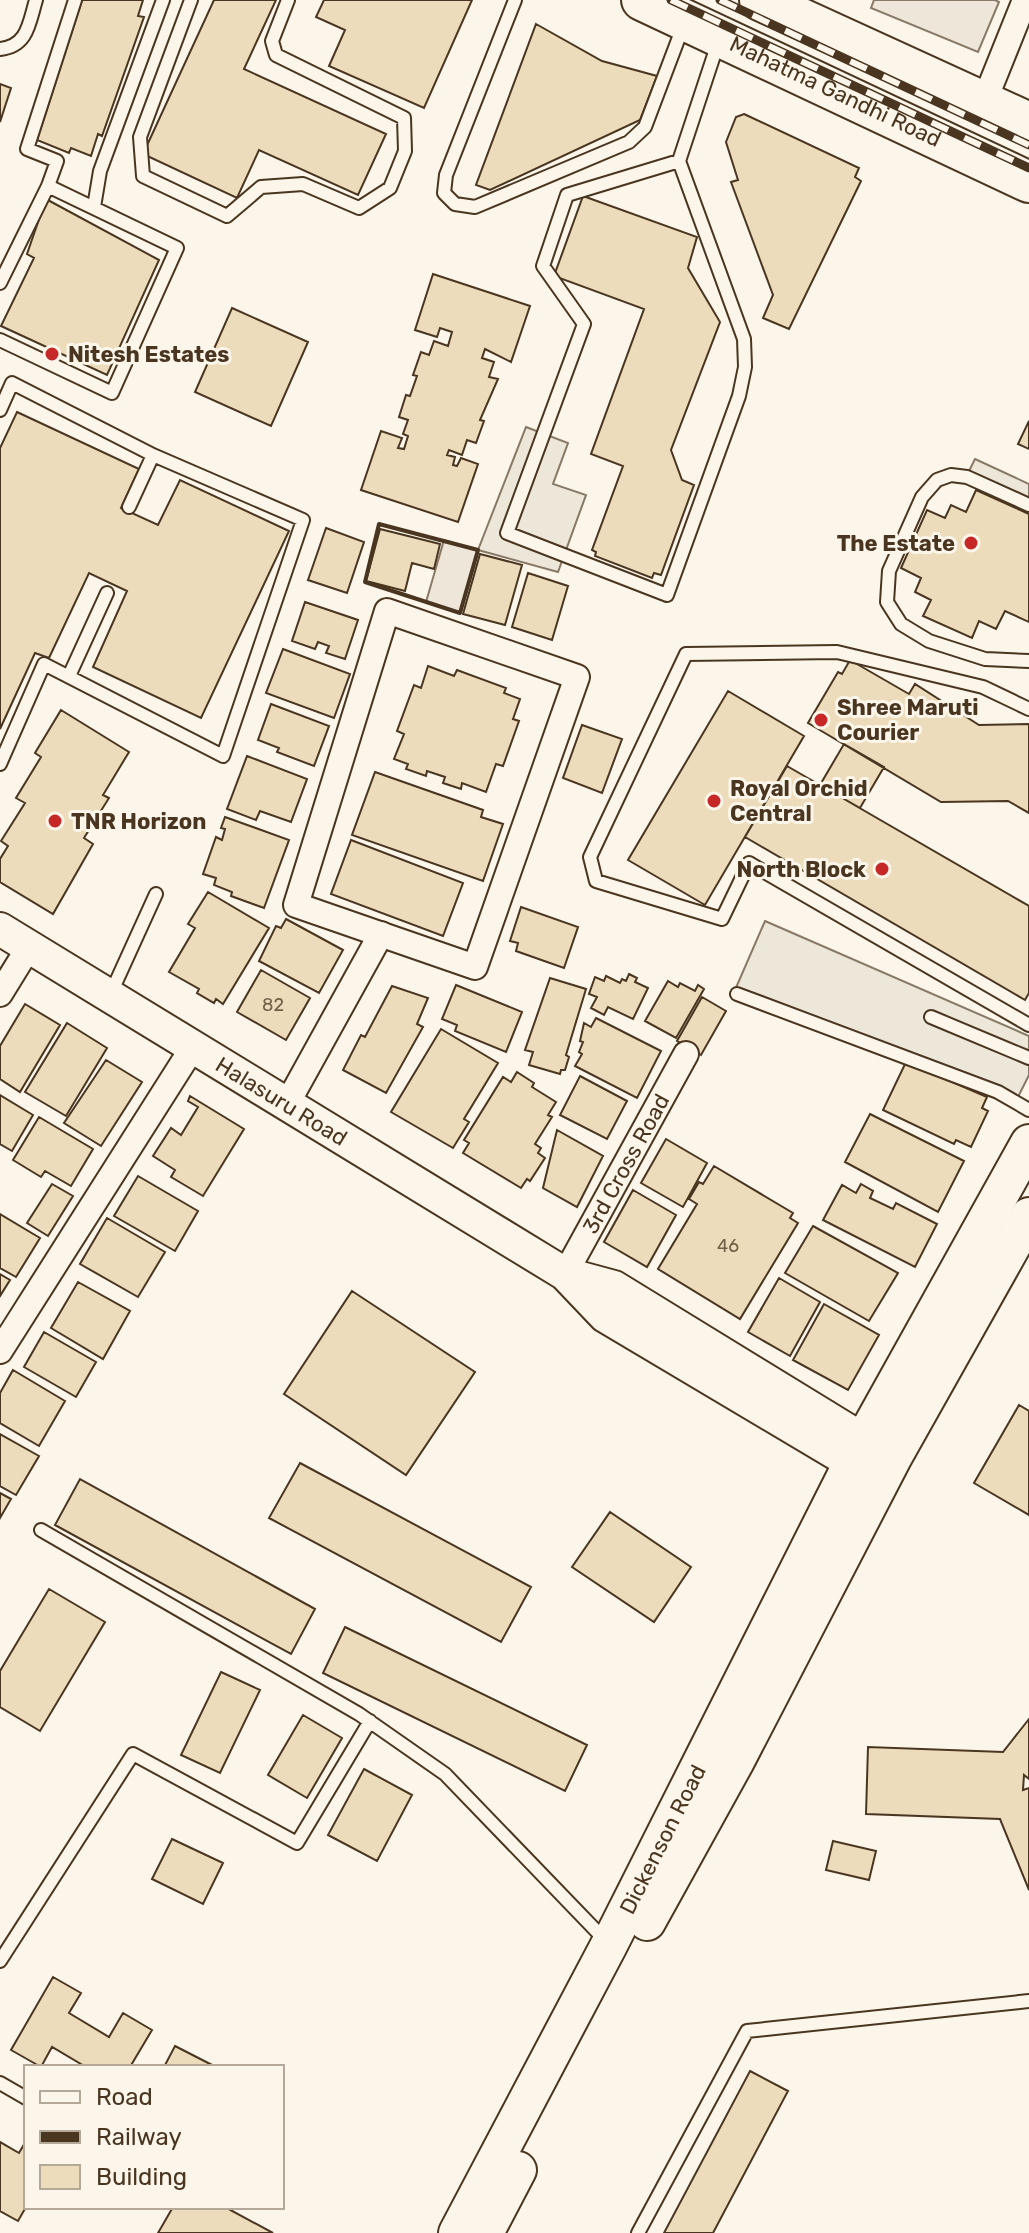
<svg xmlns="http://www.w3.org/2000/svg" width="1029" height="2233" font-family="Rubik,sans-serif">
	<style>
		.green { fill: #ede6d9; stroke: #887966; stroke-width: 2 }
		.parking { fill: #ede7d9; stroke: #887966; stroke-width: 2 }
		.building { fill: #ecdcbc; stroke: #4a3520; stroke-width: 2 }
		.lines { fill: none; stroke-linecap: round; stroke-linejoin: round }
		.service-casing { stroke: #4a3520; stroke-width: 16 }
		.minor-casing { stroke: #4a3520; stroke-width: 28 }
		.tertiary-casing { stroke: #4a3520; stroke-width: 36 }
		.secondary-casing { stroke: #4a3520; stroke-width: 40 }
		.primary-casing { stroke: #4a3520; stroke-width: 44 }
		.service { stroke: #fbf6e9; stroke-width: 12 }
		.minor { stroke: #fbf6e9; stroke-width: 24 }
		.tertiary { stroke: #fbf6e9; stroke-width: 32 }
		.secondary { stroke: #fbf6e9; stroke-width: 36 }
		.primary { stroke: #fbf6e9; stroke-width: 40 }
		.rail-casing { stroke: #4a3520; stroke-width: 9 }
		.rail { stroke: #fbf6e9; stroke-width: 6; stroke-dasharray: 18; stroke-linecap: butt }
		.wall { stroke: #4a3520; stroke-width: 4 }
		.poi-dot { fill: #c62828; stroke: #fbf6e9; stroke-width: 3 }
		.labels { text-anchor: middle; dominant-baseline: central; stroke-width: 6; stroke-linejoin: round; paint-order: stroke }
		.number-label { font-size: 18px; fill: #725f47 }
		.street-label { font-size: 22px; fill: #4a3520; stroke: #fbf6e9 }
		.poi-label { font-size: 22px; font-weight: bold; fill: #4a3520; stroke: #fbf6e9; text-anchor: start }
	</style>
	<rect width="100%" height="100%" fill="#fbf6e9"/>
	<path class="green" d="M874,0H995L999,2L978,52L871,8Z
		M444,540L478,550L460,613L426,602Z"/>
	<path class="parking" d="M526,427L568,443L553,484L586,495L558,572L478,550Z
		M975,459L1029,484V501L968,473Z
		M765,921L1029,1036V1075L1018,1097L735,990Z"/>
	<path class="building" d="M82,0H143L138,16L144,17L102,136L98,134L91,156L71,148L69,153L37,140Z
		M214,0H276L244,69L386,134L358,195L259,150L237,198L143,154Z
		M324,0H472L424,108L329,66L345,30L316,17Z
		M536,24L602,61L657,76L640,120L490,190L476,185Z
		M0,84L11,88L0,122Z
		M744,114L859,168L855,177L861,181L789,329L763,318L773,295L731,182L738,180L726,142L736,117Z
		M583,196L697,237L688,268L720,322L671,450L682,480L694,485L661,575L654,573L652,578L595,556L596,552L592,550L623,466L591,454L644,309L554,276Z
		M46,199L159,260L107,375L1,326L34,258L27,254Z
		M433,274L530,306L511,362L485,349L482,358L494,362L489,377L498,379L480,420L484,421L476,443L467,440L462,455L449,450L447,455L455,457L453,465L457,466L461,458L478,464L458,522L361,490L381,431L402,438L398,448L404,449L408,436L403,434L408,420L399,417L406,395L410,396L417,376L413,375L421,352L429,355L434,341L448,346L452,332L440,328L437,337L415,330Z
		M232,308L308,342L271,426L195,392Z
		M17,412L139,469L121,508L158,525L180,480L289,531L201,718L93,667L127,591L89,573L49,658L35,653L0,729V448Z
		M1029,421V449L1018,444Z
		M976,490L1029,514V622L1005,611L996,629L979,621L972,638L923,616L931,600L915,592L921,578L901,568L927,510L945,518L951,505L966,512Z
		M326,528L364,542L347,593L308,580Z
		M380,529L440,544L434,569L412,563L405,591L366,581Z
		M480,554L522,565L505,625L463,614Z
		M528,573L568,586L552,640L512,627Z
		M305,602L358,620L345,659L326,653L329,646L318,642L315,649L292,641Z
		M283,649L350,674L334,718L266,693Z
		M850,660L909,694L915,684L979,725L1029,724V813L1008,801L941,802L808,723L838,672L842,674Z
		M428,666L454,676L457,670L506,688L504,693L520,699L513,719L519,721L503,766L496,764L486,792L462,783L461,789L443,783L445,777L427,771L426,776L406,769L408,764L394,759L404,734L397,731L414,685L421,688Z
		M728,691L804,736L705,905L628,860Z
		M271,704L329,726L314,766L277,752L279,748L258,740Z
		M61,710L129,752L103,795L109,798L84,838L93,844L53,914L0,882V859L8,846L1,841L25,803L16,798L41,757L35,753Z
		M582,725L622,739L602,793L563,778Z
		M844,744L884,767L860,808L820,785Z
		M247,756L307,779L291,822L260,811L256,820L227,809Z
		M787,766L1029,906V993L1025,1000L745,837Z
		M375,772L483,810L481,817L503,824L483,881L352,835Z
		M225,817L289,840L264,908L231,896L232,892L214,885L216,878L203,874L216,837L222,840L225,829L221,828Z
		M351,840L463,883L443,936L331,894Z
		M208,892L269,928L223,1004L216,999L214,1003L197,993L199,989L169,972L195,928L188,924Z
		M521,907L578,927L564,968L516,951L518,943L510,941Z
		M286,919L343,950L319,993L259,961L276,926L281,928Z
		M261,970L310,998L286,1040L237,1012Z
		M629,974L637,978L635,982L648,988L633,1019L608,1007L604,1015L591,1008L597,997L589,994L595,977L604,981L606,976L620,983L622,979L626,981Z
		M550,978L586,989L566,1055L569,1057L565,1070H561L560,1074L529,1065L533,1052L525,1050Z
		M668,981L678,987L680,983L695,991L698,985L704,989L676,1038L645,1021Z
		M456,985L522,1012L506,1052L455,1031L457,1025L442,1019Z
		M392,986L428,998L417,1024L423,1027L386,1093L343,1070L361,1035L365,1037Z
		M702,997L726,1011L701,1055L677,1041Z
		M25,1004L60,1025L20,1092L0,1079V1046Z
		M596,1018L661,1051L637,1098L575,1066L582,1054L579,1052L583,1042L580,1041L584,1023L591,1027Z
		M67,1023L107,1048L66,1116L25,1092Z
		M441,1029L498,1063L464,1119L469,1122L453,1148L391,1112Z
		M106,1060L142,1082L101,1146L64,1123Z
		M906,1062L987,1097L982,1108L988,1111L971,1147L956,1140L954,1144L883,1110Z
		M517,1072L534,1083L532,1087L556,1102L548,1115L552,1117L535,1144L541,1148L538,1153L545,1158L530,1181L527,1179L521,1188L463,1153L469,1143L464,1140L503,1077L511,1082Z
		M580,1076L627,1101L607,1139L560,1115Z
		M0,1095L33,1115L12,1151L0,1144Z
		M190,1096L244,1129L203,1196L171,1177L175,1170L153,1156L171,1128L181,1135L198,1107L188,1101Z
		M870,1114L964,1161L938,1212L845,1162Z
		M39,1117L93,1149L71,1186L45,1171L41,1177L13,1160Z
		M557,1130L603,1156L577,1207L543,1188Z
		M666,1139L707,1163L683,1207L641,1183Z
		M714,1166L793,1213L790,1218L798,1223L740,1319L658,1269L697,1204L689,1199L699,1182L703,1184Z
		M138,1176L198,1211L175,1251L114,1216Z
		M52,1184L73,1196L48,1236L27,1223Z
		M861,1184L873,1191L870,1198L893,1209L896,1203L937,1224L915,1267L823,1220L842,1185L856,1193Z
		M633,1190L676,1215L647,1267L604,1242Z
		M0,1214L40,1238L16,1277L0,1268Z
		M107,1218L165,1252L138,1297L80,1264Z
		M813,1226L898,1273L869,1321L785,1273Z
		M0,1274L10,1280L0,1296Z
		M779,1278L820,1302L790,1356L748,1332Z
		M78,1282L130,1311L103,1359L51,1328Z
		M352,1291L475,1372L406,1475L284,1394Z
		M824,1304L879,1335L848,1390L793,1360Z
		M44,1332L96,1362L76,1397L24,1367Z
		M13,1370L65,1401L39,1446L0,1423V1393Z
		M1019,1405L1029,1411V1515L974,1483Z
		M0,1434L39,1456L16,1495L0,1486Z
		M300,1463L531,1587L501,1642L269,1518Z
		M80,1479L315,1609L291,1654L55,1525Z
		M0,1493L11,1499L0,1518Z
		M610,1512L691,1567L654,1622L572,1567Z
		M49,1589L105,1622L40,1731L0,1707V1671Z
		M345,1627L587,1745L565,1791L323,1673Z
		M221,1672L260,1690L220,1773L181,1755Z
		M303,1715L342,1738L307,1798L268,1775Z
		M1029,1719V1779L1024,1775L1023,1790L1029,1788V1890L1000,1819L866,1814L868,1747L1003,1752Z
		M364,1769L412,1795L377,1861L328,1835Z
		M172,1839L223,1863L203,1904L152,1879Z
		M833,1841L876,1851L869,1880L826,1870Z
		M53,1977L81,1993L69,2013L109,2037L123,2013L152,2030L130,2067H86L52,2047L41,2067L11,2050Z
		M175,2046L216,2067H164Z
		M750,2071L788,2091L713,2233H664Z
		M26,2141V2207L18,2221L0,2211V2142L19,2153Z
		M173,2207H225L273,2233H158Z"/>
	<g class="lines">
		<g class="service-casing">
			<path id="service" d="M191,0L140,137L143,176L227,216L261,187L303,184L359,208L390,188L405,151L404,118L276,55L272,41L288,0
				M515,0L446,175L444,193L455,204L475,207L629,142L645,127L684,24
				M0,49C28,46 29,23 36,0
				M679,161L567,195L543,266L584,324L507,533L667,595L739,396L745,367L744,339L679,161L718,43
				M94,207L100,171L163,0
				M0,283L48,186L57,161L27,149L75,0
				M0,340L112,393L177,248L48,186
				M0,410L12,383L153,455L303,520L223,756L44,664L0,764
				M1029,505L967,477L951,475L937,480L922,497L889,571L887,602L901,624L929,641L985,659L1029,661
				M129,507L153,455
				M69,676L107,593
				M1029,709L983,687L837,652L686,654L590,857L596,881L722,919L749,863L1029,1025
				M111,993L156,894
				M737,994L998,1092L1029,1110
				M931,1017L1029,1058
				M41,1530L359,1714L445,1774L607,1942
				M0,1961L133,1754L297,1843L370,1721
				M0,2083L26,2098
				M638,2233L747,2031L1029,2001"/>
		</g>
		<g class="minor-casing">
			<g id="minor">
				<path d="M984,102L1025,0"/>
				<path d="M387,611L577,677L475,967L296,905Z"/>
				<path d="M0,994L29,947"/>
				<path d="M287,1104L381,934"/>
				<path id="s1" d="M565,1274L686,1054"/>
				<path d="M0,1351L193,1047"/>
			</g>
		</g>
		<g class="tertiary-casing">
			<g id="tertiary">
				<path id="s2" d="M0,929L565,1274L605,1316L874,1476"/>
				<path d="M566,1274L614,1287L883,1452"/>
			</g>
		</g>
		<g class="secondary-casing">
			<g id="secondary">
				<path d="M647,1922L736,1761L893,1458L1029,1216"/>
				<path id="s3" d="M457,2233L609,1945L863,1441L1029,1143"/>
				<path d="M485,2233L518,2170"/>
			</g>
		</g>
		<g class="primary-casing">
			<g id="primary">
				<path id="s4" d="M642,0L1029,182"/>
				<path d="M760,0L1029,123"/>
			</g>
		</g>
		<use href="#service" class="service"/>
		<use href="#minor" class="minor"/>
		<use href="#tertiary" class="tertiary"/>
		<use href="#secondary" class="secondary"/>
		<use href="#primary" class="primary"/>
		<g class="rail-casing">
			<path id="rail" d="M671,0L1029,168
				M720,0L1029,145"/>
		</g>
		<use href="#rail" class="rail"/>
		<path class="wall" d="M379,524L478,550L460,613L365,582Z"/>
	</g>
	<g class="poi-dot">
		<circle cx="52" cy="354" r="8"/>
		<circle cx="971" cy="543" r="8"/>
		<circle cx="821" cy="720" r="8"/>
		<circle cx="714" cy="801" r="8"/>
		<circle cx="55" cy="821" r="8"/>
		<circle cx="882" cy="869" r="8"/>
	</g>
	<g class="labels">
		<g class="number-label">
			<text x="273" y="1005">82</text>
			<text x="728" y="1246">46</text>
		</g>
		<g class="street-label">
			<text stroke="none"><textPath href="#s4" startOffset="214">Mahatma Gandhi Road</textPath></text>
			<text stroke="none"><textPath href="#s2" startOffset="330">Halasuru Road</textPath></text>
			<text stroke="none"><textPath href="#s1" startOffset="126">3rd Cross Road</textPath></text>
			<text stroke="none"><textPath href="#s3" startOffset="444">Dickenson Road</textPath></text>
		</g>
		<g class="poi-label">
			<text x="68" y="354">Nitesh Estates</text>
			<text x="955" y="543" text-anchor="end">The Estate</text>
			<text x="837" y="707">Shree Maruti<tspan x="837" dy="25">Courier</tspan></text>
			<text x="730" y="788">Royal Orchid<tspan x="730" dy="25">Central</tspan></text>
			<text x="71" y="821">TNR Horizon</text>
			<text x="866" y="869" text-anchor="end">North Block</text>
		</g>
	</g>
	<rect x="24" y="2065" width="260" height="144" fill="#fbf6e9" stroke="#b4a999" stroke-width="2"/>
	<rect x="40" y="2091" width="40" height="12" fill="#fbf6e9" stroke="#b4a999" stroke-width="2"/>
	<text x="96" y="2105" font-size="24" fill="#4a3520">Road</text>
	<rect x="40" y="2131" width="40" height="12" fill="#4a3520" stroke="#b4a999" stroke-width="2"/>
	<text x="96" y="2145" font-size="24" fill="#4a3520">Railway</text>
	<rect x="40" y="2165" width="40" height="24" fill="#ecdcbc" stroke="#b4a999" stroke-width="2"/>
	<text x="96" y="2185" font-size="24" fill="#4a3520">Building</text>
</svg>
